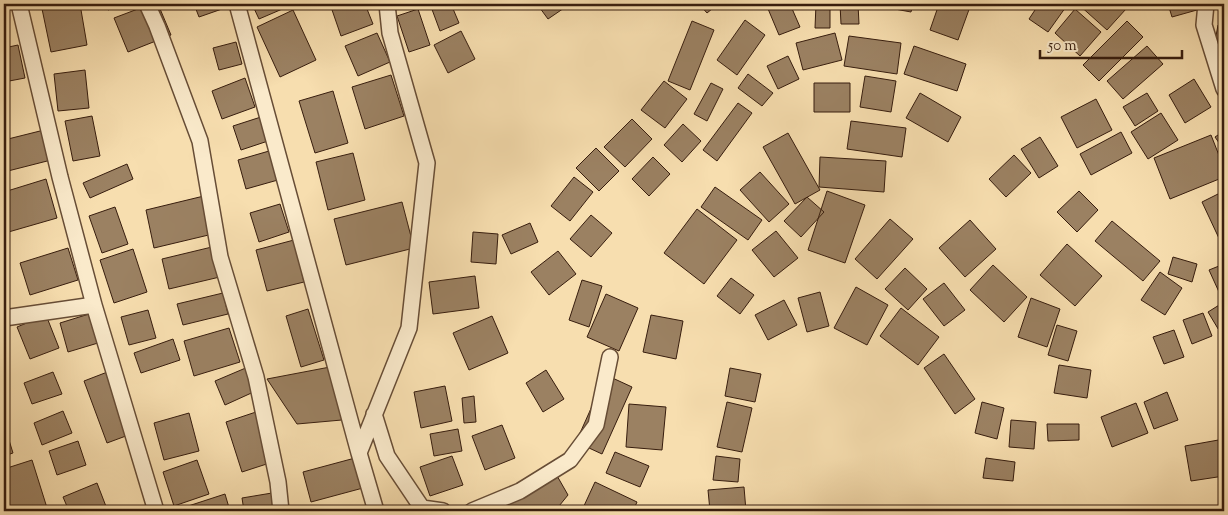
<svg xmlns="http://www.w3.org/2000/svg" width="1228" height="515" font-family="'Sorts Mill Goudy',serif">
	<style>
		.building { fill: #9b8162; stroke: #371d0e }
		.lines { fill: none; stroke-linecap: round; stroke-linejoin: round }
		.minor-casing { stroke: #674d36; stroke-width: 18 }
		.minor { stroke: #faeacb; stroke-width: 15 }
	</style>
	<rect width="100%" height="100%" fill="#f7deaf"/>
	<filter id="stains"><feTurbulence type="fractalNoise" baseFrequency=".004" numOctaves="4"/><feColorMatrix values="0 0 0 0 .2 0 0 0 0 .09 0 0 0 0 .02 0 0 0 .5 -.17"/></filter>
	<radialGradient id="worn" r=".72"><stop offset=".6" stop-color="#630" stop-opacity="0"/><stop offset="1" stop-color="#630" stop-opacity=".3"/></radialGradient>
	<path class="building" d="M4,4H5L9,17L4,19Z
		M41,4H80L87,45L51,52Z
		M106,4H126L108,10Z
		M151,4H158L171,35L128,52L114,18Z
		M194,4H220L222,9L199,17Z
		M252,4H285L287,7L259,19Z
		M330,4H365L373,24L341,36Z
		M430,4H451L459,23L440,31Z
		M537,4H570L548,19Z
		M699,4H718L707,13Z
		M766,4H790L800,27L779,35Z
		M816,4H830V28H815Z
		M840,4H858L859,24H841Z
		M884,4H913L911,12L884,7Z
		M939,4H971L958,40L930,30Z
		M1039,4H1068L1048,32L1029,19Z
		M1078,4H1119L1126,9L1107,30Z
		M1168,4H1203L1204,8L1172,17Z
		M418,9L430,45L409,52L397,16Z
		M1075,9L1101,32L1080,56L1055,33Z
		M293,10L316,60L280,77L257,27Z
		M745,20L765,35L737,75L717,60Z
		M692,21L714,30L690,90L668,81Z
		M1127,21L1143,37L1099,81L1083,65Z
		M1218,25L1224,26V49L1214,47Z
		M461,31L475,59L448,73L434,45Z
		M377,33L390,62L358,76L345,46Z
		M835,33L842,60L803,70L796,43Z
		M849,36L901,43L897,74L844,66Z
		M236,42L242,64L219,70L213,48Z
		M18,45L25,78L4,82V48Z
		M914,46L966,64L957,91L904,74Z
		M1147,46L1163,64L1123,99L1107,81Z
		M788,56L799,79L778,89L767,66Z
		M85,70L89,108L58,111L54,74Z
		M748,74L773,93L762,106L738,88Z
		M391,75L404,116L365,129L352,87Z
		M865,76L896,81L891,112L860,107Z
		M245,78L255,107L222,119L212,91Z
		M1194,79L1211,107L1185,123L1169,95Z
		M664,81L687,99L665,128L641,110Z
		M711,83L723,89L707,121L694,114Z
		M814,83H850V112H814Z
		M333,91L348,143L315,153L299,101Z
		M920,93L961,117L948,142L906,118Z
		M1147,93L1158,111L1135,126L1123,107Z
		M1096,99L1112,130L1077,148L1061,117Z
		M738,103L752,113L717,161L703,150Z
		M1161,113L1178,140L1148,159L1131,132Z
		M92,116L100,156L73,161L65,121Z
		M264,116L271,140L241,150L233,126Z
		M632,119L652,139L625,167L604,147Z
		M851,121L906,128L902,157L847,149Z
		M683,124L701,141L682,162L664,145Z
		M48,129L55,159L4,172V140Z
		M1224,131V150L1215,137Z
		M1121,132L1132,153L1091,175L1080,154Z
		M788,133L820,190L795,204L763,147Z
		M1211,135L1224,168V177L1170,199L1154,158Z
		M1040,137L1058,166L1039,178L1021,149Z
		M596,148L619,171L599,191L576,168Z
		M276,149L285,178L246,189L238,160Z
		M353,153L365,200L328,210L316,162Z
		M1014,155L1031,173L1006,197L989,179Z
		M653,157L670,174L649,196L632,179Z
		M820,157L886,161L884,192L819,187Z
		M127,164L133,179L90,198L83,183Z
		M760,172L789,204L769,222L740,190Z
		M574,177L593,192L570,221L551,206Z
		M46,179L57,218L5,233L4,192Z
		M715,187L762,220L748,240L701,207Z
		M827,191L865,205L845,263L808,250Z
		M1079,191L1098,210L1077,232L1057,212Z
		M1224,191V249L1202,202Z
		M208,195L217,233L154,248L146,210Z
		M807,197L824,212L801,237L784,221Z
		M402,202L414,248L346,265L334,219Z
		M280,204L289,232L259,242L250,213Z
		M115,207L128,244L102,253L89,216Z
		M697,209L737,240L704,284L664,253Z
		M591,215L612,233L591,257L570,239Z
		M890,219L913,239L877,279L855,259Z
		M970,220L996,249L965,277L939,248Z
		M1112,221L1160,261L1143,281L1095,241Z
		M530,223L538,242L511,254L502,235Z
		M776,231L798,258L774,277L752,250Z
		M473,232L498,234L496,264L471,262Z
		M294,240L304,282L267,291L256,250Z
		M1067,244L1102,276L1075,306L1040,275Z
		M216,246L224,276L169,289L162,259Z
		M68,248L78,280L30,295L20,263Z
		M133,249L147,292L114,303L100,260Z
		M558,251L576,274L549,295L531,272Z
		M1173,257L1197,264L1192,282L1168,274Z
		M1224,264V289L1219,292L1209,270Z
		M993,265L1027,297L1004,322L970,290Z
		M905,268L927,289L908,310L885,289Z
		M1160,272L1182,288L1165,315L1141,300Z
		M475,276L479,308L433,314L429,282Z
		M731,278L754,295L740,314L717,296Z
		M582,280L602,286L589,327L569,320Z
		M944,283L965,310L944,326L923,299Z
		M856,287L888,305L867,345L834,328Z
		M820,292L829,326L807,332L798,298Z
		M223,293L228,314L183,325L177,304Z
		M606,294L638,308L619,351L587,337Z
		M1031,298L1060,309L1047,347L1018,337Z
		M784,300L797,325L768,340L755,315Z
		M1224,302V329L1220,332L1208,312Z
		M901,308L939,337L918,365L880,336Z
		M308,309L324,360L301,367L286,316Z
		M148,310L156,338L129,345L121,317Z
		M1203,313L1212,336L1192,344L1183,320Z
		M89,314L98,343L68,352L60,323Z
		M46,315L59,348L30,359L17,327Z
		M651,315L683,321L676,359L643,352Z
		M492,316L508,353L469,370L453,333Z
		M1057,325L1077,331L1068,361L1048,355Z
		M229,328L240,362L194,376L184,341Z
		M1174,330L1184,357L1164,364L1153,337Z
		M173,339L180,360L141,373L134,353Z
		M944,354L975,399L955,414L924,368Z
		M1059,365L1091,370L1087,398L1054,393Z
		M248,367L258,390L225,405L215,381Z
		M330,367L353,419L297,424L267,379Z
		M730,368L761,374L755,402L725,396Z
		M546,370L564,399L543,412L526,383Z
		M110,371L134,433L107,443L84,381Z
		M53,372L62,394L32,404L24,383Z
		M606,375L632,387L602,454L576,442Z
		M445,386L452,421L421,428L414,392Z
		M1167,392L1178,420L1154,429L1144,402Z
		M474,396L476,422L464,423L462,398Z
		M727,402L752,408L742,452L717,447Z
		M982,402L1004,408L997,439L975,433Z
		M1136,403L1148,433L1112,447L1101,417Z
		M629,404L666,407L662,450L626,447Z
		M262,410L279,460L242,472L226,422Z
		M63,411L72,433L42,445L34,423Z
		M189,413L199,451L164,460L154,423Z
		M1011,420L1036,422L1034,449L1009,447Z
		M4,424L13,453L4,456Z
		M1047,424H1079V440L1048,441Z
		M502,425L515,458L485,470L472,436Z
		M458,429L462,451L434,456L430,434Z
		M1224,439V476L1191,481L1185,446Z
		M78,441L86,465L57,475L49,451Z
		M615,452L649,466L640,487L606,473Z
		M452,456L463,485L430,496L420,467Z
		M716,456L740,459L738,482L713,480Z
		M355,458L363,488L311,502L303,472Z
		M986,458L1015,462L1013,481L983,478Z
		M32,460L48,511H4V469Z
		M197,460L209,494L174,506L163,472Z
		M552,467L568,495L555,511H510L503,496Z
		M595,482L637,502L633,511H589L583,508Z
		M97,483L107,509L100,511H69L63,497Z
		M744,487L746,511H710L708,490Z
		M272,493L274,511H244L242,498Z
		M225,494L230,511H173Z"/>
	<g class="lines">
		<g class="minor-casing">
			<path id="minor" d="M19,4L60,177L94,305L156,511
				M147,4L157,26L200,141L220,257L256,377L278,482L281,511
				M237,4L359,453
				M1206,4L1204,25L1224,89
				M4,318L94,305
				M374,414L387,456L422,508L443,511
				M376,511L359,453L409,328L427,163L390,33L387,4
				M472,511L520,491L570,460L596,425L610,357"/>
		</g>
		<use href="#minor" class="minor"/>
	</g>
	<rect width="1228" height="515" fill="none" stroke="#f7deaf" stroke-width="20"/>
	<rect x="5" y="5" width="1218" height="505" fill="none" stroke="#371d0e" stroke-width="2.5"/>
	<rect x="10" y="10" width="1208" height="495" fill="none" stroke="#371d0e"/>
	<path d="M1040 50v8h142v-8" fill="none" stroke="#371d0e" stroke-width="2.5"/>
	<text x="1048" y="50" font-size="15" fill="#371d0e" stroke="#faeacb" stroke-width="4" paint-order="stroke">50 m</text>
	<rect width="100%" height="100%" filter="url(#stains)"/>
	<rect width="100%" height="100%" fill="url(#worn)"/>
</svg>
